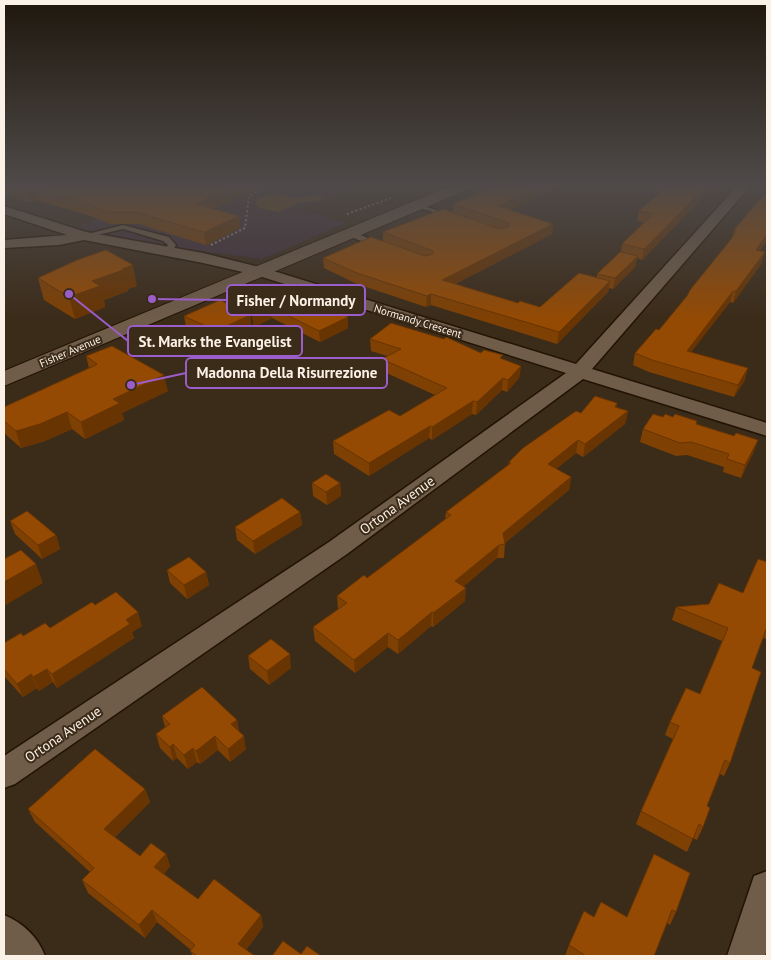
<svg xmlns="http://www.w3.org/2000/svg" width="771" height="960" font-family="'PT Sans',sans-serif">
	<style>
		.education { fill: #41303b }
		.green { fill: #794e16 }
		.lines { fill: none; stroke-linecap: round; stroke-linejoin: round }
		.service-casing { stroke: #221303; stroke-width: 3 }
		.minor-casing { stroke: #221303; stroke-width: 3 }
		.secondary-casing { stroke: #221303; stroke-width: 2 }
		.path { stroke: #a49688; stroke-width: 2; stroke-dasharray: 2 2.5; stroke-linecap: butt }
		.service { fill: #6f5c49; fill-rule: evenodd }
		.minor { fill: #6f5c49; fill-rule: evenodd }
		.secondary { fill: #6f5c49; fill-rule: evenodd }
		.wall { fill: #7f4003 }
		.shaded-wall { fill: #683402 }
		.building { fill: #944a03; stroke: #683402 }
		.labels { text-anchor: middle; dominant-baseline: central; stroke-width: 4; stroke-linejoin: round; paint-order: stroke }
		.far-street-label { font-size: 11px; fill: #fcf1e6; stroke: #3b2b19 }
		.street-label { font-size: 14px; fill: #fcf1e6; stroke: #3b2b19 }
		.leader { fill: none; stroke: #9b5dc9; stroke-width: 2 }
		.callout-dot { fill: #9b5dc9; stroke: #3b2b19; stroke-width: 2 }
		.callout { fill: #3b2b19; stroke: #9b5dc9; stroke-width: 2 }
		.callout-label { font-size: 15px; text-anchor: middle; font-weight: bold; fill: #fcf1e6 }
	</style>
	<rect width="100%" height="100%" fill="#3b2b19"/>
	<path class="education" d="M184,184H365L300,209L346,223L262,259L133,242L76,227Z"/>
	<path class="green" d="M272,194L298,199L314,195L323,196L320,200L298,203L279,212L259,208L256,203L258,199Z"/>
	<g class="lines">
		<g class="service-casing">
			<path id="service" d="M417,205H421L454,216L451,218L417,207Z
				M123,225L169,237L176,245L171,254H165L164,252L168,245L163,241L123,229L84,238L80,236Z
				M348,232H354L384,245L377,247L348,236Z"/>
		</g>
		<g class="minor-casing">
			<path id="minor" d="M739,184H752L592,369L767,423V436L583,379L347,554L15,784L4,788V756L329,542L566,373L256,275L203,263L84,240L59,245L4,248V240L67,235L4,214V206L86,232L203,253L267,269L576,364Z
				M767,871V949L765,956H727L754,876Z
				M4,915C23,923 38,937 45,956H4Z"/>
		</g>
		<g class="secondary-casing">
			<path id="secondary" d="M455,184H477L474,187L4,386V371Z"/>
		</g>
		<path class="path" d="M347,214L394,197
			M211,245L245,228L249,196L272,184"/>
		<use href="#service" class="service"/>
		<use href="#minor" class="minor"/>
		<use href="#secondary" class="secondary"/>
	</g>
	<path class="wall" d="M4,184H266L213,209L239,216L240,228L206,245L139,224H110L88,215L35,200L29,202L4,194Z
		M501,184H565L510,210L553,224L552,234L455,284L518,303L540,307L597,278V274L621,252L622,244L645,222L637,221L639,211L659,193L657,192L658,184H716L642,260L637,258L635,267L613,289L609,288L608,292L557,344L431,305L426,307L357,284L324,268L323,258L383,241V232L453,212V204Z
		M767,191V240L760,251L762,263L733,303L730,302L691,352L745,380L734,397L649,372L633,365L635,353L659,330L687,296L732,239L734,230Z
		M38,278L137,286L128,289V291L104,300L105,307L75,319L44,300Z
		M277,300L348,328L320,342L272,318L254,327L252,315Z
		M250,315L251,326L218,343L186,327L184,316Z
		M370,339L481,353L503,359L521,366L519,378L507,392L502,390L476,415L472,414L432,440L429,438L369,476L334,454L333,441L400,416L435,395L382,371V359L387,356L371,351Z
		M86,356L168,391L122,413L124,420L85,439L72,429L45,441L21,448L4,433V407L89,368Z
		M617,403L616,408L628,411L625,424L583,457L576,453L556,469L571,477L569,490L505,543L504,558H497L464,586L465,601L433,627L431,626L398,654L388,647L355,673L315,641L313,627L338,610L337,596L367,578L445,519L446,512L508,465L509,462L581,413Z
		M663,417H673L697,421V424L734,436L758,440L753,453L741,478L723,472L724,467L687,455L676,456L640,442L643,429Z
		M312,483H340L341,496L327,505L313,496Z
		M300,512L302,525L255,554L237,540L235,527Z
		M10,521L56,535L60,549L42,559L15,534Z
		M767,562V639L763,638L752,668L730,763L724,776L720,774L707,806L703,827L697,840L693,838L687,852L636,824L641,811L673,739L665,735L670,722L700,694L722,641L672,620L676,607L709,604L743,593Z
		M167,570L206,572L209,585L187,599L170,583Z
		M95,605L142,626L132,632L134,638L57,688L53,682L39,691L37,688L23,697L4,676V643L23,636L50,628Z
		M248,656L291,668L269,685L250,669Z
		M162,716L237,720L239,731L246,749L230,762L218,750L200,764L197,762L188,769L177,758L173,761L160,748L156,734L165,727Z
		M145,789L150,802L115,837L140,856L166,854L170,866L164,874L198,899L261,915L263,927L246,950L255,956H192L191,950L157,922L145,938L88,893L82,880L90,872L35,822L28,809Z
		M654,854L676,912L670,925L667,923L654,956H565L569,945L594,917H627Z"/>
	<path class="shaded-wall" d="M239,184H266L198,216L196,204Z
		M546,184H565L497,216L498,206Z
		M709,184H716L642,260L644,249Z
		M32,188L35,200L29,202L26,190Z
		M239,216L240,228L206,245L204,232Z
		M553,224L552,234L441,291L442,280Z
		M767,234V240L753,261L756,250Z
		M765,252L762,263L733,303L736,291Z
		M638,256L635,267L613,289L615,278Z
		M133,265L137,286L128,289V291L104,300L105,307L75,319L69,297L92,281Z
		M610,281L608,292L557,344L559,332Z
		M733,291L730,302L683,363L687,351Z
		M431,294V305L426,307L427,296Z
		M271,307L272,318L254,327L252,315Z
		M250,315L251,326L218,343L216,331Z
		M348,317V328L320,342L319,331Z
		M521,366L519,378L507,392L508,380Z
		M748,368L745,380L734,397L738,385Z
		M164,375L168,391L122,413L124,420L85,439L81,422L113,399Z
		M503,378L502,390L476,415L477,402Z
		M473,401L472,414L432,440V427Z
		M628,411L625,424L583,457L585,444Z
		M67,412L72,429L45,441L21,448L16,431Z
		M430,426L429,438L369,476V463Z
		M578,440L576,453L546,477L548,464Z
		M758,440L753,453L741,478L745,465Z
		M571,477L569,490L503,545V533Z
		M340,483L341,496L327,505L326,492Z
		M300,512L302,525L255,554L253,541Z
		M56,535L60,549L42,559L38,545Z
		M499,545L497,558L454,595L455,581Z
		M36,564L43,583L4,606V582Z
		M206,572L209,585L187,599L184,585Z
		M466,588L465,601L433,627V613Z
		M138,612L142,626L132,632L134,638L57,688L52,674Z
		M432,612L431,626L398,654V640Z
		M388,633V647L355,673L354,660Z
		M290,654L291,668L269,685L267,671Z
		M47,669L53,682L39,691L33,677Z
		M31,674L37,688L23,697L17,684Z
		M237,720L239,734L231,724Z
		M215,736L218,750L200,764L196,751Z
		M244,736L246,749L230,762L228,749Z
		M173,744L177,758L173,761L170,747Z
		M193,748L197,762L188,769L184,755Z
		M145,789L150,802L109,843L104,829Z
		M166,854L170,866L159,880L154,867Z
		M152,910L157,922L145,938L139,925Z
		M261,915L263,927L241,956L238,944Z"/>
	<path class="building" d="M7,184H239L196,204L239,216L204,232L136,212H107L85,203L32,188L26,190Z
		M501,184H546L498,206L553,224L442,280L518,303L520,301L540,307L579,273L610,281L559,332L431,294L427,296L357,273L323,258L371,237L425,256L433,254V251L383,232L443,209L500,229L508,227L509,223L453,204Z
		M662,184H709L644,249L622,244L653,214L639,211L667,186Z
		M767,191V234L756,250L765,252L736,291H733L687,351L748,368L738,385L652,360L635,353L656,329L659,330L687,296L690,290L732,238L736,231L734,230Z
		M106,250L133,265L122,269L123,270L92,281L100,286L69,297L38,278L77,260Z
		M620,252L638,256L615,278L597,274Z
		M276,287V301L292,294L318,306L322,304L348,317L319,331L271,307L252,315L254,288Z
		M220,300L250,315L216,331L184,316Z
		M391,323L444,339L446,337L481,353L484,350L503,355L500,358L521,366L508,380L503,378L477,402L473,401L432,427L430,426L369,463L333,441L389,410L400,416L447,388L382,359L401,349L370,339Z
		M112,346L164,375L113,399L120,403L81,422L67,412L40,424L16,431L4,421V407L96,365L97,364L86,356Z
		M595,396L617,403L615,407L628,411L585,444L578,440L548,464L571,477L503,533L505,544L499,545L455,581L466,588L433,613L432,612L398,640L388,633L354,660L313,627L347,603L337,596L364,575L367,578L451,515L446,512L511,463L509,462L523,448L576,411L581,413Z
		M653,414L663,417L665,414L673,417L675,414L697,421L696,424L734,436L736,433L758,440L745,465L727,459L729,454L691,442L680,443L643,429Z
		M326,474L340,483L326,492L312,483Z
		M282,498L300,512L253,541L235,527Z
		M27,511L56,535L38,545L10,521Z
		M21,550L36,564L4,582V559Z
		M189,557L206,572L184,585L167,570Z
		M758,559L767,562V627L752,668L761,672L730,763L725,760L707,806L710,808L703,827L699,824L693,839L641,811L679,726L670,722L686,688L700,694L728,628L676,607L709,604L719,583L743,593Z
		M116,592L138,612L126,620L130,624L52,674L47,669L33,677L31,674L17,684L4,669V648L5,647L4,645V643L21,633L23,636L45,623L50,628L92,602L95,605Z
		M271,639L290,654L267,671L248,656Z
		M202,687L237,720L231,724L244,736L228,749L215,736L196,751L193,748L184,755L173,744L170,747L156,734L170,724L162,716Z
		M95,749L145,789L104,829L140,856L151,843L166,854L154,867L198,899L214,879L261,915L238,944L255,956H197L190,951L195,945L152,910L139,925L82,880L94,868L28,809Z
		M654,854L690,873L676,912L672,910L654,956H586L569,945L584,911L594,917L601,902L627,917Z
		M283,941L301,954L307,946L321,956H272Z"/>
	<linearGradient id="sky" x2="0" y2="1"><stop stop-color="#20180e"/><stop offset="0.58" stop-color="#4f4a49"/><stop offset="1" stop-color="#4f4a49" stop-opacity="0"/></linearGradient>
	<rect width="771" height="319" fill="url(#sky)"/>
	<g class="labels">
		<g class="far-street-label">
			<text transform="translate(418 321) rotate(17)">Normandy Crescent</text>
			<text transform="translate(70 351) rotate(-23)">Fisher Avenue</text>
		</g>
		<g class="street-label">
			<text transform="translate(397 505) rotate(-36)">Ortona Avenue</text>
			<text transform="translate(63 734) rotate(-34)">Ortona Avenue</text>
		</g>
	</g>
	<path class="leader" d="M152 299L227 300M69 294L128 341M131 385L186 373"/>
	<g class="callout-dot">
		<circle cx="152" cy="299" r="5"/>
		<circle cx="69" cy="294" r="5"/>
		<circle cx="131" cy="385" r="5"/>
	</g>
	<g class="callout">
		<rect x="227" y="285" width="138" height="30" rx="5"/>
		<rect x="128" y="326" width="174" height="30" rx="5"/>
		<rect x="186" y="358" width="201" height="30" rx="5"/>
	</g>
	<g class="callout-label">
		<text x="296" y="306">Fisher / Normandy</text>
		<text x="215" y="347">St. Marks the Evangelist</text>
		<text x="287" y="378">Madonna Della Risurrezione</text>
	</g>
	<rect width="771" height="960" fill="none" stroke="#fcf1e6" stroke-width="10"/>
</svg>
